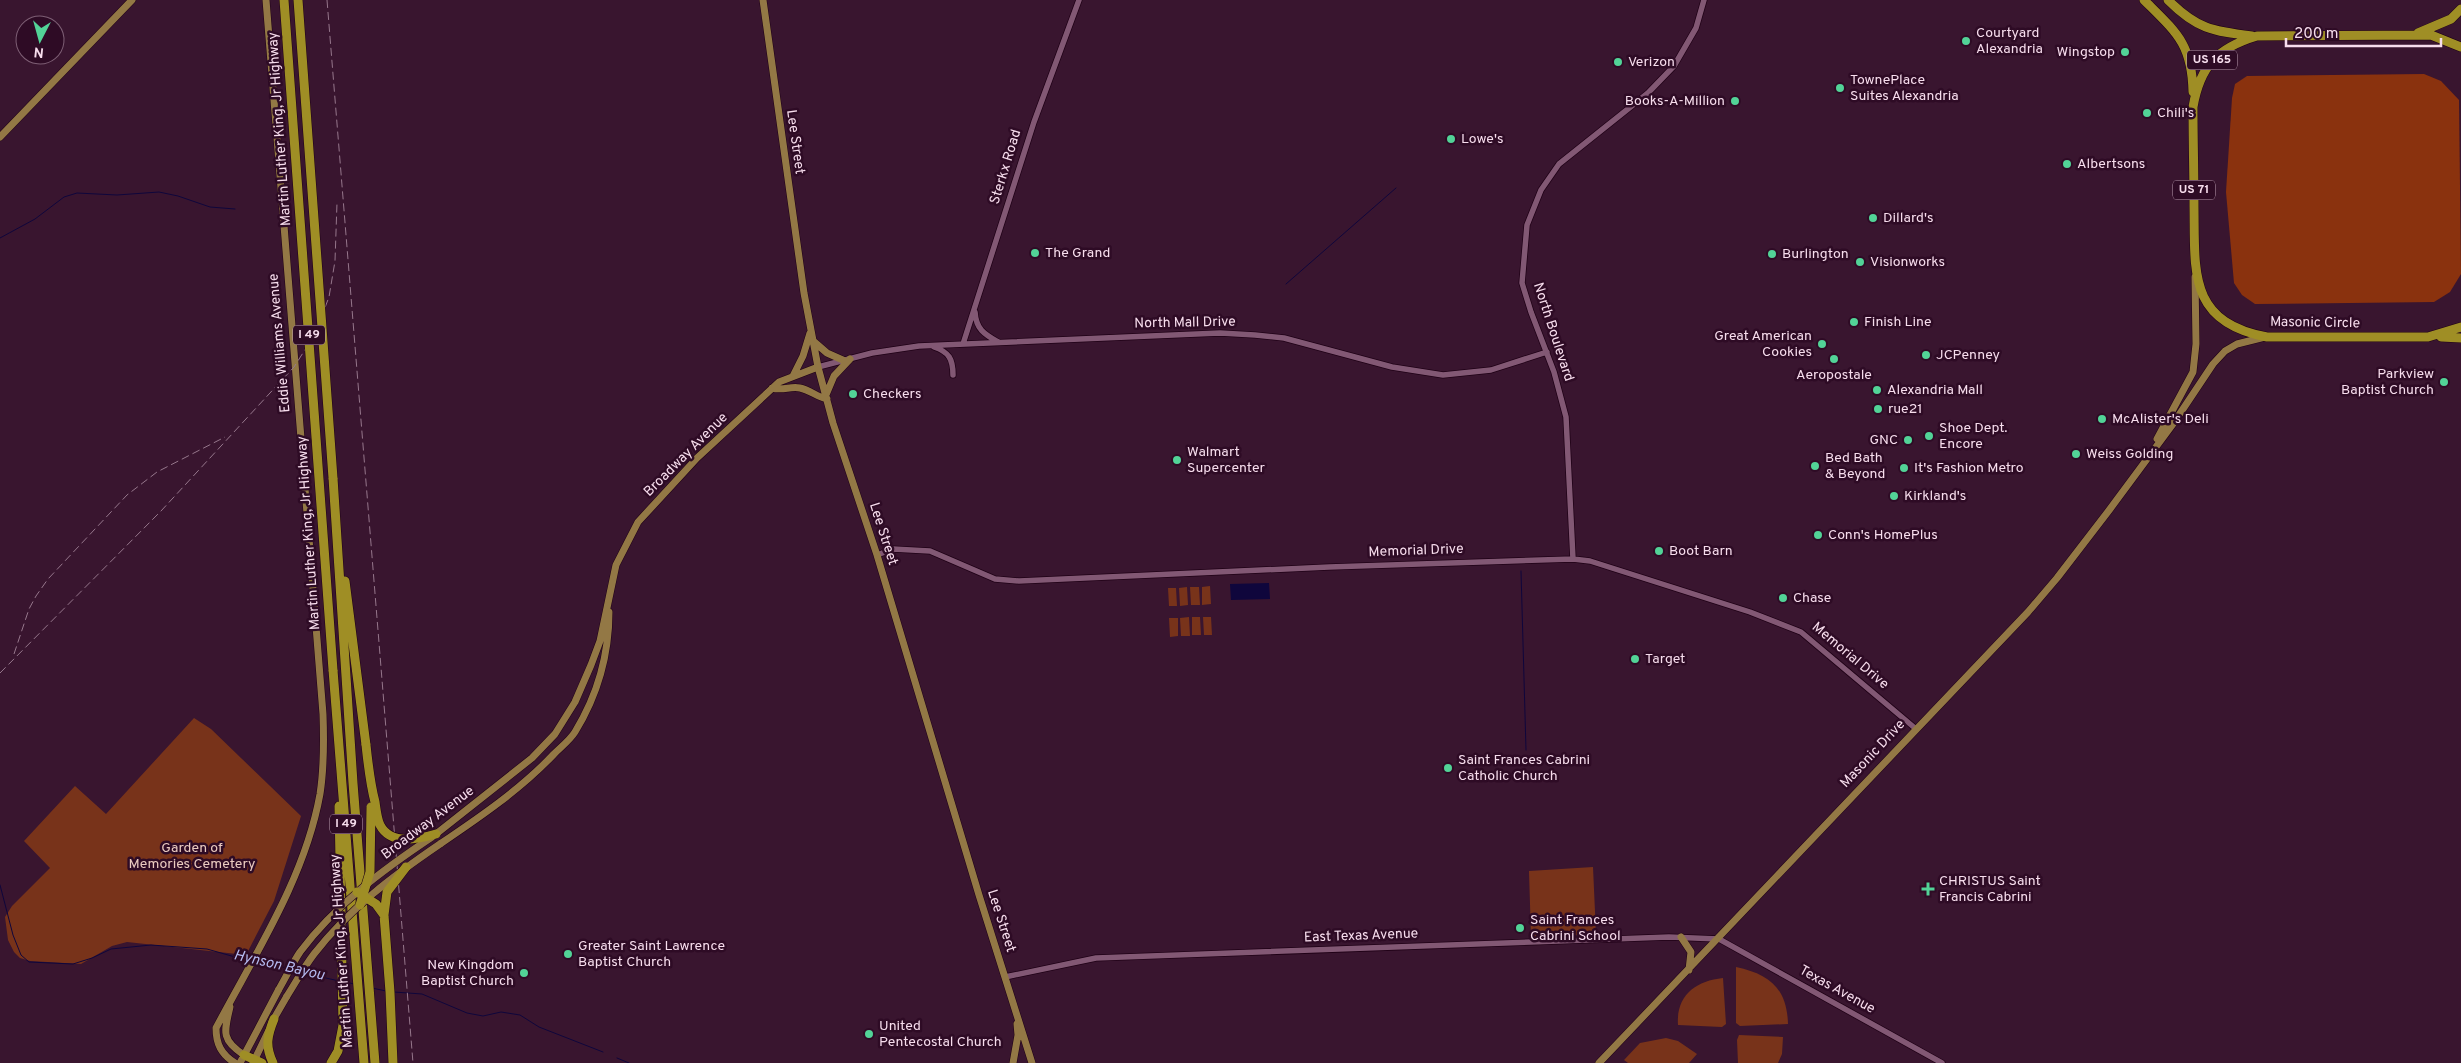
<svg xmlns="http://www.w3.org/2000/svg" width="2461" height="1063" font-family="Overpass,sans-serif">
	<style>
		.green { fill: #78331a }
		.forest { fill: #8a320e }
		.water { fill: #0f063c }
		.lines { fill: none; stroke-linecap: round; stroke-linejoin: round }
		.stream { stroke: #0f063c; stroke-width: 1 }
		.minor-casing { stroke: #1f0016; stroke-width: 7 }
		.major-casing { stroke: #1f0016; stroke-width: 8 }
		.highway-casing { stroke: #1f0016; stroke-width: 10 }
		.minor { stroke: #825874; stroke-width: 5.5 }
		.major { stroke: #937845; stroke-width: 7 }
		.highway { stroke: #9f8e25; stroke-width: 9 }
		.rail { stroke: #96778c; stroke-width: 1; stroke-dasharray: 8 4; stroke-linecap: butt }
		.major-bridge-casing { stroke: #1f0016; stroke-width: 8; stroke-linecap: butt }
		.highway-bridge-casing { stroke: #1f0016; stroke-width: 10; stroke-linecap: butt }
		.major-bridge { stroke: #937845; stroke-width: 7 }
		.highway-bridge { stroke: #9f8e25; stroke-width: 9 }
		.poi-dot { fill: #52d397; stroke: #2e0b25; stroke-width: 2 }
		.labels { text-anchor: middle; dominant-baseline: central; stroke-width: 5; stroke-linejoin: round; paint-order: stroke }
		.shield { fill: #2e0b25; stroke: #bb9eb1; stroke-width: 1 }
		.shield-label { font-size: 12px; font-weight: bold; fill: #f7dded }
		.poi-label { font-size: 14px; fill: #f7dded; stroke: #2e0b25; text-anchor: start }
		.street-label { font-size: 14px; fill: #f7dded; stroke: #2e0b25 }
		.park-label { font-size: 14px; fill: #eacbc0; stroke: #2e0b25 }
		.water-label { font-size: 15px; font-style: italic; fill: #b5baf0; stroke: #2e0b25 }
	</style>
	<rect width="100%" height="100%" fill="#39152f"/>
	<path class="green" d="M1210,586L1211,604L1202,605V587Z
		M1187,587L1188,605L1180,606L1179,588Z
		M1190,587H1199L1200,605H1191Z
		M1168,588H1176L1177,606H1169Z
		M1189,617L1190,636H1181L1180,618Z
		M1192,617H1200L1201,635H1192Z
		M1203,617H1211L1212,635H1204Z
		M1169,618H1178V636L1170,637Z
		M194,718L211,729L301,816L274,901L246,955L127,942L112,946L81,964L30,961L20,958L14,952L8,940L5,917L12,906L50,868L24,841L75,786L106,814Z
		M1593,867L1596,934L1531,937L1529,871Z
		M1736,967C1769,974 1787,988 1788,1024L1740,1026L1736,1023Z
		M1723,978L1726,1024L1722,1027L1678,1025C1676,996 1695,981 1723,978Z
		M1739,1035L1783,1037L1782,1054L1778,1063H1738L1737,1040Z
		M1666,1038L1678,1041L1697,1054L1689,1063H1628L1624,1060L1640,1043Z"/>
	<path class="forest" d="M2424,74L2441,81L2459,100L2461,274L2450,292L2434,302L2255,304L2242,295L2234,283L2226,192L2232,98L2235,84L2247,76Z"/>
	<path class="water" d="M1269,583L1270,599L1231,600L1230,584Z"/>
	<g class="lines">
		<path class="stream" d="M0,238L35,219L64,197L77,193L117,195L159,192L178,196L210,207L235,209
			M1286,284L1396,188
			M1521,571L1526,750
			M0,885L13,935L21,955L29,962L73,964L92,958L111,949L151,945L207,949L249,961
			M255,962L288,968
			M304,973L339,981
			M346,982L354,984
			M372,988L386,991
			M394,992L422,994L467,1013L483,1016L501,1012L520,1015L539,1027L603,1052
			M617,1058L629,1063"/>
		<g class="minor-casing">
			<path id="minor" d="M975,312C976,329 984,334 998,342
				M963,344L1034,122L1079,0
				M934,347C949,352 953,359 953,375
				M818,367L872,353L919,346L1220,333L1255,335L1284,338L1392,367L1443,375L1491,370L1547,352
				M877,555L893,549L930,551L995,579L1019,581L1329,567L1573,559L1590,561L1750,612L1801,632L1916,729
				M1573,559L1566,417L1554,372L1531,312L1522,283L1527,225L1541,190L1559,164L1648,93L1674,66L1696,28L1704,0
				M1005,977L1096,958L1669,937L1719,939L1942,1063"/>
		</g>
		<g class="major-casing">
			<path id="major" d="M763,0L804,293L818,367L833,423L877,555L979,895L1032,1063
				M0,137L132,0
				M812,340L827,353L845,361
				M793,376L803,356L810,333
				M772,388C783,391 790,386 800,388C810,390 817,397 827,399
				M826,395L834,376L850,359
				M2157,439L2193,372L2196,344L2195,277
				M436,834L532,758L555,734L575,702L591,665L600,641L616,565L638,522L697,458L779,382L818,367
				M440,844C480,817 521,789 554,754C561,747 570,740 575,732C597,696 609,654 609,612
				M1681,937L1691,952L1689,970
				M230,1007C224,1032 221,1040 244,1055
				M272,1022L287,996
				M235,1063C221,1054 216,1044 216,1028C255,954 305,878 320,794C324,768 324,741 323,714L266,0
				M240,1063L279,989
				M253,1063L268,1032
				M1013,1063L1018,1035L1017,1024
				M1599,1063L2028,612L2057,578L2110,509L2173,424L2213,364L2225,351L2237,344L2265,337"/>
		</g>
		<g class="highway-casing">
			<path id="highway" d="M2144,0C2177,33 2192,44 2193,92
				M2168,0C2197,29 2212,31 2252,36
				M2418,33L2451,19L2461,9
				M2461,47L2431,35L2257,36C2217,48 2200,66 2193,107C2193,141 2194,174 2194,207C2195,272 2188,322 2267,337H2428L2461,327
				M2441,337L2461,338
				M333,478L353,783L375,1063
				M345,581L366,745
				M333,670L364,1063
				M384,915L390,992L393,1063
				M244,1055L262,1063
				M273,1063C265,1046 267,1036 274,1019
				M331,1063L338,1051L343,1025L339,806"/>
		</g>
		<use href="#minor" class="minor"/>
		<use href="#major" class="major"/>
		<use href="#highway" class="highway"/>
		<path class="rail" d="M327,0L413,1063
			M14,654L29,609L36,596L48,579L127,495L157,472L225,437
			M0,673L161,511L294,367L315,334L329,297L335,261L337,203"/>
		<g class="major-bridge-casing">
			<path id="major-bridge" d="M279,989C286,977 292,964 300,952C335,905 384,869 432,837
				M287,996C296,982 304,967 314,954C349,909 393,876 440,844"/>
		</g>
		<g class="highway-bridge-casing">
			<path id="highway-bridge" d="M284,0L333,670
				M298,0L333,478
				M366,745C368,764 370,783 375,802C376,809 377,819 380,825C391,846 419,839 436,834
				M357,892L376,904L384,915
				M360,905L370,872L371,807
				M384,915L387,892L406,867"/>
		</g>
		<use href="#major-bridge" class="major-bridge"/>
		<use href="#highway-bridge" class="highway-bridge"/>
	</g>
	<g class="poi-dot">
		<circle cx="1966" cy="41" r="5"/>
		<circle cx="2125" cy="52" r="5"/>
		<circle cx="1618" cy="62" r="5"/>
		<circle cx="1840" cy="88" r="5"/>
		<circle cx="1735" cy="101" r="5"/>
		<circle cx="2147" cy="113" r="5"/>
		<circle cx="1451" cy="139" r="5"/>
		<circle cx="2067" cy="164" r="5"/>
		<circle cx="1873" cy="218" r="5"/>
		<circle cx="1035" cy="253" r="5"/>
		<circle cx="1772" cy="254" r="5"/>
		<circle cx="1860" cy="262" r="5"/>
		<circle cx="1854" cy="322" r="5"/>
		<circle cx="1822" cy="344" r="5"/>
		<circle cx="1926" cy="355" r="5"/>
		<circle cx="1834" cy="359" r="5"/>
		<circle cx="2444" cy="382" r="5"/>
		<circle cx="1877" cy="390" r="5"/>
		<circle cx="853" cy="394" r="5"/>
		<circle cx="1878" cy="409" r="5"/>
		<circle cx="2102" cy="419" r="5"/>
		<circle cx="1929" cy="436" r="5"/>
		<circle cx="1908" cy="440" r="5"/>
		<circle cx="2076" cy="454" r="5"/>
		<circle cx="1177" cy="460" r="5"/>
		<circle cx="1815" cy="466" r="5"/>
		<circle cx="1904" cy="468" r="5"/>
		<circle cx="1894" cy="496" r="5"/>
		<circle cx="1818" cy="535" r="5"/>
		<circle cx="1659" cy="551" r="5"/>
		<circle cx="1783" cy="598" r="5"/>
		<circle cx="1635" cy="659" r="5"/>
		<circle cx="1448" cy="768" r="5"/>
		<path d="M1925.5 881.5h5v5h5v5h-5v5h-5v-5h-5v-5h5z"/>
		<circle cx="1520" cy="928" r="5"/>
		<circle cx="568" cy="954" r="5"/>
		<circle cx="524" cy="973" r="5"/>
		<circle cx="869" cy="1034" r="5"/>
	</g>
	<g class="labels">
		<g class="shield">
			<rect x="2187" y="50.5" width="50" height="19" rx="4"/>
			<rect x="2173" y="180.5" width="42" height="19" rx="4"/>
			<rect x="293" y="325.5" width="32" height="19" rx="4"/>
			<rect x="330" y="814.5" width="32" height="19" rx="4"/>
		</g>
		<g class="shield-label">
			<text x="2212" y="60">US 165</text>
			<text x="2194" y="190">US 71</text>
			<text x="309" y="335">I 49</text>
			<text x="346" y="824">I 49</text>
		</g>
		<g class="poi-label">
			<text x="1976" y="33">Courtyard<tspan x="1976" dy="16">Alexandria</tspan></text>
			<text x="2115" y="52" text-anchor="end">Wingstop</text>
			<text x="1628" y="62">Verizon</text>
			<text x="1850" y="80">TownePlace<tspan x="1850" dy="16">Suites Alexandria</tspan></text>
			<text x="1725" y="101" text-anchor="end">Books-A-Million</text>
			<text x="2157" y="113">Chili's</text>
			<text x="1461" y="139">Lowe's</text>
			<text x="2077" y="164">Albertsons</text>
			<text x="1883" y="218">Dillard's</text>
			<text x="1045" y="253">The Grand</text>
			<text x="1782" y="254">Burlington</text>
			<text x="1870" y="262">Visionworks</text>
			<text x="1864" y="322">Finish Line</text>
			<text x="1812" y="336" text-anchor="end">Great American<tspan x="1812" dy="16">Cookies</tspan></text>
			<text x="1936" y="355">JCPenney</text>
			<text x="2434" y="374" text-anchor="end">Parkview<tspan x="2434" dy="16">Baptist Church</tspan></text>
			<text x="1834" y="375" text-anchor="middle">Aeropostale</text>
			<text x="1887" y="390">Alexandria Mall</text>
			<text x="863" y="394">Checkers</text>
			<text x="1888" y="409">rue21</text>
			<text x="2112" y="419">McAlister's Deli</text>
			<text x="1939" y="428">Shoe Dept.<tspan x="1939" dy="16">Encore</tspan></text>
			<text x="1898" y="440" text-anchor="end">GNC</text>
			<text x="1187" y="452">Walmart<tspan x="1187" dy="16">Supercenter</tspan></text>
			<text x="2086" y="454">Weiss Golding</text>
			<text x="1825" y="458">Bed Bath<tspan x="1825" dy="16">&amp; Beyond</tspan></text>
			<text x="1914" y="468">It's Fashion Metro</text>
			<text x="1904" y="496">Kirkland's</text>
			<text x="1828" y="535">Conn's HomePlus</text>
			<text x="1669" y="551">Boot Barn</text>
			<text x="1793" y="598">Chase</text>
			<text x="1645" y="659">Target</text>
			<text x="1458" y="760">Saint Frances Cabrini<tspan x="1458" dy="16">Catholic Church</tspan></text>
			<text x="1939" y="881">CHRISTUS Saint<tspan x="1939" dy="16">Francis Cabrini</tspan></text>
			<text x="1530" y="920">Saint Frances<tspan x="1530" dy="16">Cabrini School</tspan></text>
			<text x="578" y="946">Greater Saint Lawrence<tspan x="578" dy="16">Baptist Church</tspan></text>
			<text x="514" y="965" text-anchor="end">New Kingdom<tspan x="514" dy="16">Baptist Church</tspan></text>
			<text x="879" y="1026">United<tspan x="879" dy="16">Pentecostal Church</tspan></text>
		</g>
		<g class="street-label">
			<text transform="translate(280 129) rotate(-94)">Martin Luther King, Jr Highway</text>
			<text transform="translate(795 142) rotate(82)">Lee Street</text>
			<text transform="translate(1006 167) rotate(-73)">Sterkx Road</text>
			<text transform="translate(1185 323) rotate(-1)">North Mall Drive</text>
			<text transform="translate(2315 323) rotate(1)">Masonic Circle</text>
			<text transform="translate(1553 332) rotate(72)">North Boulevard</text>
			<text transform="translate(280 343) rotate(-95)">Eddie Williams Avenue</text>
			<text transform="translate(686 455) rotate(-45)">Broadway Avenue</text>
			<text transform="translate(309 533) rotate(-94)">Martin Luther King, Jr Highway</text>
			<text transform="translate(883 534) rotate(72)">Lee Street</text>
			<text transform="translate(1416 551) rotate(-2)">Memorial Drive</text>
			<text transform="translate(1850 656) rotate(40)">Memorial Drive</text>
			<text transform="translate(1873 754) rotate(-47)">Masonic Drive</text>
			<text transform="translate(428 823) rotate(-37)">Broadway Avenue</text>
			<text transform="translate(1001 921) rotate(72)">Lee Street</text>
			<text transform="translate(1361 936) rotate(-2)">East Texas Avenue</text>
			<text transform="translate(342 951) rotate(-94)">Martin Luther King, Jr Highway</text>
			<text transform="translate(1837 990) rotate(29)">Texas Avenue</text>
		</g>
		<g class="park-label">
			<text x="192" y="848">Garden of<tspan x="192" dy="16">Memories Cemetery</tspan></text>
		</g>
		<g class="water-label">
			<text transform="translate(279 966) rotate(13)">Hynson Bayou</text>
		</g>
	</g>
	<g transform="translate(40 40) rotate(186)"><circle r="24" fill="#2e0b25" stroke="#7e5f75"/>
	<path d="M0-4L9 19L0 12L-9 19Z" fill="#52d397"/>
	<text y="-8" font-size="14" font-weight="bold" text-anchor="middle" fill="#f7dded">N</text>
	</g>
	<path d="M2286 38v8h155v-8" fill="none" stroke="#f7dded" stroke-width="2.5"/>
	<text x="2294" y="38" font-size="15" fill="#f7dded" stroke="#2e0b25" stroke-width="4" paint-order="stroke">200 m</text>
</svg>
